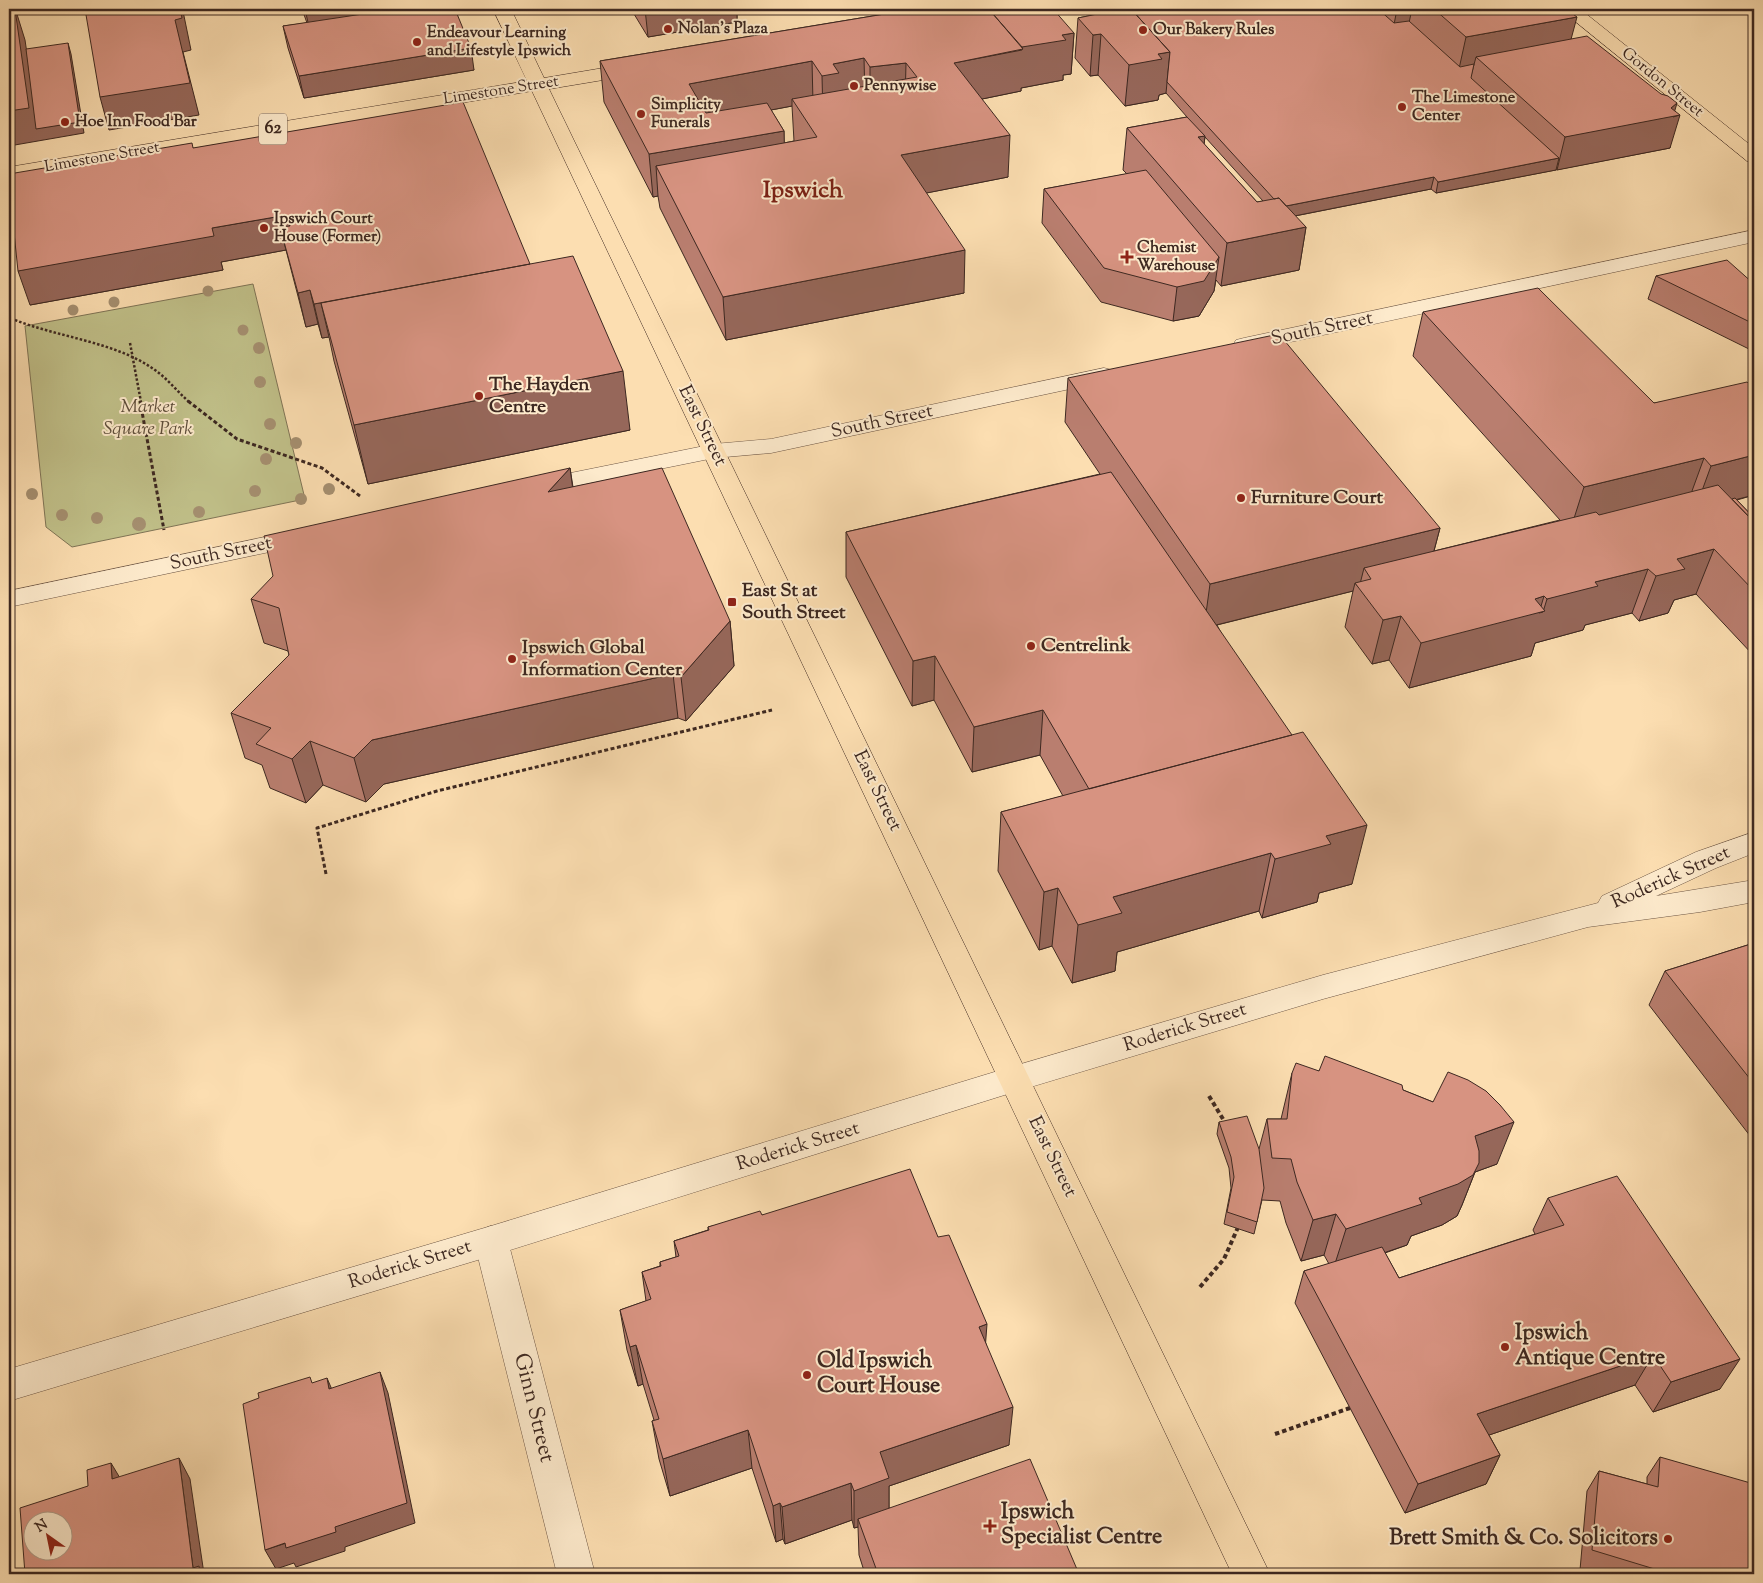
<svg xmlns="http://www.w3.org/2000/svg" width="1763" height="1583" font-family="'Sorts Mill Goudy',serif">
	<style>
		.green { fill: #c1c18a; stroke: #7f7456 }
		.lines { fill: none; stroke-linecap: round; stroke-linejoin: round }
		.minor-casing { stroke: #6d5645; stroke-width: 1 }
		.tertiary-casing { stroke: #6d5645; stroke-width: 1 }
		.primary-casing { stroke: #3d2821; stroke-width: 1 }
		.path-far2 { stroke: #3d2821; stroke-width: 2.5; stroke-dasharray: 2.5 2; stroke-linecap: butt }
		.path-far1 { stroke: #3d2821; stroke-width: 3; stroke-dasharray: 4 2.5; stroke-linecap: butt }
		.path { stroke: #3d2821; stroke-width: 4; stroke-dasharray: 4.5 3; stroke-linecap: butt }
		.minor { fill: #fdeacc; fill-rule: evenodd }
		.tertiary { fill: #fdeacc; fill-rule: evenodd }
		.primary { fill: #fcdeb1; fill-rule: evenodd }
		.tree { fill: #a58f70 }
		.wall { fill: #b97e6f; stroke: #3d2821; fill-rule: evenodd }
		.shaded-wall { fill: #96675a; stroke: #3d2821 }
		.building { fill: #d79381; stroke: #3d2821; fill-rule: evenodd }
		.poi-dot { fill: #8f2418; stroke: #fdeacc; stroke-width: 2 }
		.labels { text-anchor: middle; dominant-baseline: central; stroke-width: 4; stroke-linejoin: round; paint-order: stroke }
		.far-poi-label { font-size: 16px; font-weight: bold; fill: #3d2821; stroke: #fdeacc; text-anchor: start }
		.far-street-label { font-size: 16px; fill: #3d2821; stroke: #fdeacc }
		.shield { fill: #fdeacc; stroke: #776254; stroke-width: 1 }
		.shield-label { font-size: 18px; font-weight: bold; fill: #3d2821 }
		.street-label { font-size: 19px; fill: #3d2821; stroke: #fdeacc }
		.poi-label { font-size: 19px; font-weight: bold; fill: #3d2821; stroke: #fdeacc; text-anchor: start }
		.park-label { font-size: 19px; font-style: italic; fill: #5e4e3b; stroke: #fdeacc }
		.near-poi-label { font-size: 22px; font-weight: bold; fill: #3d2821; stroke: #fdeacc; text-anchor: start }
		.near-street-label { font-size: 22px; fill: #3d2821; stroke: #fdeacc }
		.far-town-label { font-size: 24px; font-weight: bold; fill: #7a1f14; stroke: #fdeacc }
	</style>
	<rect width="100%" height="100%" fill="#fcdeb1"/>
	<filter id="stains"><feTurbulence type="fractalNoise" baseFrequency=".004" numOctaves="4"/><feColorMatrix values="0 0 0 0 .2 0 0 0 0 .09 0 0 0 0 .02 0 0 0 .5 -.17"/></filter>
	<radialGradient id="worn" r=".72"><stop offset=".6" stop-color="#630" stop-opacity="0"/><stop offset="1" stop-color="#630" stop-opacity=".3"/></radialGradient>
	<path class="green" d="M253,284L305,499L72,547L46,527L25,326Z"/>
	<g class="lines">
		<g class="minor-casing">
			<path id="minor" d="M1754,230V242L1244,352L1236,350L1233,345L1236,340L1244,338Z
				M1104,368L1112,370L1115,375L1112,380L771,453L714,458L536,494L528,492L524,487L528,482L536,480L714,444L771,439Z
				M303,529L312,531L315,537L312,543L9,607V591Z
				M491,1226L503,1231L508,1241L595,1574H557L474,1241L479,1231Z"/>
		</g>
		<g class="tertiary-casing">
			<path id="tertiary" d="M1754,832V853L1716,868L1656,896L1754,880V902L1700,912L1588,927L1323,999L1014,1092L491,1256L9,1401V1369L491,1226L1014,1066L1323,975L1598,903L1602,896L1696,852Z"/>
		</g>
		<g class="primary-casing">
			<path id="primary" d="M493,9H511L544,78L639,62L646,64L648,68L646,72L639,74L549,89L1270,1574H1232L532,91L9,179V167L527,81Z
				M1560,9H1580L1754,148V163L1747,161Z"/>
		</g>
		<path class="path-far2" d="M15,320C58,337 114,342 152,368C166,377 177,391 189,402
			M130,343L141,402"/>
		<path class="path-far1" d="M140,401L164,530
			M188,401L237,439L322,468L360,496
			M326,874L317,828L437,791L772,710"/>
		<path class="path" d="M1209,1096L1226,1124
			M1200,1287L1224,1259L1239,1225
			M1275,1434L1350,1408"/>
		<use href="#minor" class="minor"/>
		<use href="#tertiary" class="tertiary"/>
		<use href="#primary" class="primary"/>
	</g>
	<g class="tree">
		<circle cx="208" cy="291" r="5.5"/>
		<circle cx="114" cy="302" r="5.5"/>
		<circle cx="73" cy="310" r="5.5"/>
		<circle cx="243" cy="330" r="5.5"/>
		<circle cx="259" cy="348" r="6"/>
		<circle cx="260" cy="382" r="6"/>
		<circle cx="270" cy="424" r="6"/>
		<circle cx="296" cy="443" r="6"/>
		<circle cx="266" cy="459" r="6"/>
		<circle cx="329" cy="489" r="6"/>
		<circle cx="255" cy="491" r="6"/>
		<circle cx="32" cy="494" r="6"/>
		<circle cx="301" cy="499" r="6"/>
		<circle cx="199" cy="512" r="6"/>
		<circle cx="62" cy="515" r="6"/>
		<circle cx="97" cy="518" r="6"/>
		<circle cx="139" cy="524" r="7"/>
	</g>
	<path class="wall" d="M302,9H455L474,70L304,98L288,48L283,26L307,23Z
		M631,9H737V22L648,37Z
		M915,9L1074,33L1071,74L1063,75V80L1021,88V91L982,99L1008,177L926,193L964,293L726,340L660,208L658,196L653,197L604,102L600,61ZM792,106L794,141L784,143V131L771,110Z
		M1093,9H1566L1571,39L1674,111L1670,148L1436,193L1431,189L1295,216L1306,227L1299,270L1221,286L1216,280L1214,291L1199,316L1173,321L1101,302L1042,223L1044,189L1127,174L1123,170L1127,128L1187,117L1166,93L1159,95L1158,100L1125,106L1098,75L1090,76L1075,58L1078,18L1093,15ZM1205,137L1263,201L1257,202L1204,144Z
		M193,148L530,265L630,430L368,484L334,361L329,337L322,338L318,324L306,327L286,250L221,262L223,270L30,305Z
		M1656,276L1754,284V351H1753L1648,299Z
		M1423,312L1654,403L1754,388V495L1737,500L1754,518V656L1696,594L1674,600L1668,613L1639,621L1632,613L1585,625L1583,630L1535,643L1531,656L1409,688L1389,660L1372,664L1345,627L1353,591L1217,625L1352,884L1319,893L1317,902L1262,918L1259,911L1117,952L1115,971L1072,983L1052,946L1039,950L998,871L1001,812L1063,796L1040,755L972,772L934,700L912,706L846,577V532L1100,474L1065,422L1068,378L1440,528L1434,551L1560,520L1413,356Z
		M570,468L573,487L730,621L734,666L686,721L678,718L384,784L366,802L323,785L306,803L270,788L262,765L245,758L231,713L289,655L288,651L264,643L251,599Z
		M1754,943V1141L1649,1005L1665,971Z
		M1319,1071L1403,1090L1433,1102L1497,1164L1475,1172L1462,1205L1457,1216L1442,1225L1411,1236L1407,1245L1385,1253L1399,1278L1535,1234L1533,1230L1548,1198L1720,1389L1653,1412L1635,1385L1489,1435L1500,1455L1486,1484L1405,1513L1295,1303L1304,1271L1329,1264L1324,1255L1301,1261L1286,1223L1280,1201L1262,1200L1254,1234L1224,1224L1231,1188L1229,1168L1217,1134L1219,1122L1259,1149L1267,1119H1281L1292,1073Z
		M762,1215L938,1237L986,1344L1009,1445L889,1486V1508L1079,1574H865L859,1555L858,1527L854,1528L852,1520L785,1544L783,1539L776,1542L752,1468L670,1496L659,1459L652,1421L654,1420L643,1384L638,1386L627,1350L620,1310L646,1301L642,1272L660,1266V1262L676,1257L674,1241L708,1230V1227Z
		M1660,1457L1754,1574H1595L1580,1570L1587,1491L1599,1471L1647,1484V1477Z"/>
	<path class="shaded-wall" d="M9,9H23V10L16,11L25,40L38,129L68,43L71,54L84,133L9,146Z
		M180,9H182L184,16L191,50L183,52L199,115L109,130L100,97Z
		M305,9H451L311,36Z
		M645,9H737V22L648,37Z
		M812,9H836L812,13Z
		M1397,9H1412L1407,32L1392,35Z
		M1577,17L1566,58L1476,57L1471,76L1457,78L1466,37Z
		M1074,33L1071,74L1063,75V80L1021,88V91L953,105L954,63L1022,50V47L1062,35Z
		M1101,34L1098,75L1090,76L1093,35Z
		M471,48L474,70L304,98L299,76Z
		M1170,52L1166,93L1159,95L1158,100L1125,106L1129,65L1158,54Z
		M864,58L865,100L823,117L822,76L833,64Z
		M812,61L813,103L792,99V106L692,125L689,84Z
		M906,63L905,104L870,108V67Z
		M1677,103L1673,117L1680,115L1670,148L1557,170L1565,137L1671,108Z
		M784,131L785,173L656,166L658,196L653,197L649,154Z
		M1010,135L1008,177L901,198V155Z
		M1205,136L1200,178L1198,137Z
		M1559,158L1556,170L1436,193L1438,182Z
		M1434,177L1431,189L1279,219L1281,207Z
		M287,215L295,249L280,227L286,250L221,262L223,270L30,305L18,271L212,228Z
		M1306,227L1299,270L1221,286L1227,243Z
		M965,250L964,293L726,340L723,297Z
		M1219,257L1214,291L1199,316L1173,321L1177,287Z
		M530,264L535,297L321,303L329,337L322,338L314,304Z
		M310,290L318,324L306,327L298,293Z
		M623,371L630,430L368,484L354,425Z
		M1754,455V495L1695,510L1711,466Z
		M1704,458L1688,502L1570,531L1584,487Z
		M570,468L576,513L548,492Z
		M1440,528L1428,573L1364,568L1359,588L1355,583L1353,591L1204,628L1210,584Z
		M1714,549L1696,594L1674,600L1668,613L1639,621L1656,576L1677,559Z
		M1648,569L1632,613L1585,625L1583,630L1535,643L1531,656L1409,688L1421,643L1535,599L1544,596L1539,613L1543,612L1547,599L1595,582Z
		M1401,616L1389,660L1372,664L1383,620Z
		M730,621L734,666L686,721L681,677Z
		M935,656L934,700L912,706L913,661Z
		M673,674L678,718L384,784L366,802L354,758L372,740Z
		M1043,710L1040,755L972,772L974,727Z
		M310,741L323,785L306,803L292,759Z
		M1367,825L1352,884L1319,893L1317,902L1262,918L1275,859L1326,836Z
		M1271,853L1259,911L1117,952L1115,971L1072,983L1078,925L1113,897Z
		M1058,888L1052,946L1039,950L1044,892Z
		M1514,1122L1497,1164L1475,1172L1462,1205L1457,1216L1442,1225L1411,1236L1407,1245L1333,1270L1346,1229L1419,1198L1475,1136Z
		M1336,1214L1324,1255L1301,1261L1313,1220Z
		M987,1324L984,1364L979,1327Z
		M636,1345L643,1384L638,1386L630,1347Z
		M1653,1355L1635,1385L1463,1444L1477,1414Z
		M1740,1359L1720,1389L1653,1412L1671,1382Z
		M380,1372L388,1393L415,1523L345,1547V1551L296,1567L294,1563L276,1569L265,1550L335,1527Z
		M327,1378L336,1399L329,1389Z
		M1013,1407L1009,1445L889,1486V1515L858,1519V1527L854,1528V1491L880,1452Z
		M748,1430L752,1468L670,1496L663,1459Z
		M1500,1455L1486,1484L1405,1513L1418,1484Z
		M179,1458L190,1479L204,1574H197L193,1568Z
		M111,1463L123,1483L112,1479Z
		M851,1483L852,1520L785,1544L782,1507Z
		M780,1503L783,1539L776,1542L773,1506Z"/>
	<path class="building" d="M15,9L29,108L9,111V10Z
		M85,9H180L182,18L175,20L190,83L100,97Z
		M396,9H455L471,48L299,76L283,26Z
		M915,9H1053L1074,33L1062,35L1066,40L1022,47L993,14L1023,49L954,63L1010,135L901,155L965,250L723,297L656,166L817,137L792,99L917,77L906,63L870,67L864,58L833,64L839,73L822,76L812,61L689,84L706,113L767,103L784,131L649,154L600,61Z
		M1098,9H1131L1170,52L1158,54L1162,59L1129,65L1101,34L1093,35L1078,18L1102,13Z
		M1131,9H1378L1394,23L1409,21L1460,67L1474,64L1471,78L1559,158L1438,182L1434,177L1286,206L1279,198L1274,199L1167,82L1170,52Z
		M1434,9H1566L1577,17L1466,37Z
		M1587,36L1661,94L1668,96L1677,103L1671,108L1680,115L1565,137L1476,57Z
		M68,43L80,122L36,129L26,49Z
		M463,102L530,264L314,304L310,290L298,293L280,227L290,226L287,215L212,228L214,236L18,271L9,184V174L192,143L193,148Z
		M1187,117L1205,136L1198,137L1257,202L1279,198L1306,227L1227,243L1127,128Z
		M1146,170L1219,257L1204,281L1177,287L1104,268L1044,189Z
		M573,256L623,371L354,425L321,303Z
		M1727,260L1754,284V324L1656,276Z
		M1538,288L1654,403L1747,382L1754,388V455L1711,466L1704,458L1584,487L1423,312Z
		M1279,334L1440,528L1210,584L1068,378Z
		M570,468L548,492L662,468L730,621L681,677L673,674L372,740L354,758L310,741L292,759L256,744L271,728L231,713L289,655L279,608L251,599L273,576L264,536Z
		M1111,472L1292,735L1089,789L1043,710L974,727L935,656L913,661L846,532Z
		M1718,485L1754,522V591L1714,549L1677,559L1685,569L1656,576L1648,569L1595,582L1598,586L1547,599L1544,596L1535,599L1545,611L1421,643L1401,616L1383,620L1355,583L1371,579L1364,568L1596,512L1599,515Z
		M1735,498L1754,518V522L1732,499Z
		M1303,732L1367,825L1326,836L1331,844L1275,859L1271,853L1113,897L1122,913L1078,925L1058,888L1044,892L1001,812Z
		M1754,943V1084L1665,971Z
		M1325,1056L1402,1085L1403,1090L1433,1102L1448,1072L1468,1080L1486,1091L1500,1105L1514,1122L1475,1136L1479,1151V1163L1473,1175L1458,1184L1419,1198L1422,1204L1346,1229L1336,1214L1313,1220L1297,1182L1291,1159L1272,1158L1267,1119H1287L1292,1073L1296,1063L1319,1071Z
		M1247,1116L1259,1149L1264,1188L1257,1222L1227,1212L1234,1177L1231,1157L1219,1122Z
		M910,1169L938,1237L949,1235L987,1324L979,1327L1013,1407L880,1452L889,1478L854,1491L851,1483L782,1507L780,1503L773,1506L748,1430L663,1459L652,1421L659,1419L636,1345L630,1347L620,1310L651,1299L642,1272L661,1266L660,1262L679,1256L674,1241L709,1230L708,1227L760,1211L762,1215Z
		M1617,1176L1740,1359L1671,1382L1653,1355L1477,1414L1500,1455L1418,1484L1304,1271L1382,1247L1399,1278L1564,1225L1548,1198Z
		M380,1372L407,1503L335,1527L336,1532L286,1548L285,1543L265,1550L243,1404L259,1398L258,1393L310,1377L312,1383L327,1378L329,1389Z
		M1660,1457L1754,1484V1574H1671L1592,1550L1599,1471L1658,1487Z
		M179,1458L193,1568L199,1566L200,1574H25L20,1508L88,1486L87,1470L111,1463L112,1479ZM32,1520H62V1550H32Z
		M1030,1459L1079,1574H878L858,1519Z"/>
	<g class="poi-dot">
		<circle cx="668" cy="29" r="5"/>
		<circle cx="1143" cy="30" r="5"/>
		<circle cx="417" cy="42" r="5"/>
		<circle cx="854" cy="86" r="5"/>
		<circle cx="1402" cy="107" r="5"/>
		<circle cx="641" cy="114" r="5"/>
		<circle cx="65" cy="122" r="5"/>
		<circle cx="264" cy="228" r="5"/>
		<path d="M1124.5 249.5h5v5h5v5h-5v5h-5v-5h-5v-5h5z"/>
		<circle cx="479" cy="396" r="5"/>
		<circle cx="1241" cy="498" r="5"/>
		<rect x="727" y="597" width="10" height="10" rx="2.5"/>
		<circle cx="1031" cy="646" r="5"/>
		<circle cx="512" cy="659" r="5"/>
		<circle cx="1505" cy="1347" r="5"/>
		<circle cx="807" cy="1375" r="5"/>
		<path d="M987.5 1518.5h5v5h5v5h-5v5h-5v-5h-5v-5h5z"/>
		<circle cx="1668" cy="1539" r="5"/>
	</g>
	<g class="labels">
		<g class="far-poi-label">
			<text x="678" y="29">Nolan's Plaza</text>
			<text x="1153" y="30">Our Bakery Rules</text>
			<text x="427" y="33">Endeavour Learning<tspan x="427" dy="18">and Lifestyle Ipswich</tspan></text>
			<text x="864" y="86">Pennywise</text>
			<text x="1412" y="98">The Limestone<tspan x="1412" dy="18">Center</tspan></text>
			<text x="651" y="105">Simplicity<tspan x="651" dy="18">Funerals</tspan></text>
			<text x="75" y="122">Hoe Inn Food Bar</text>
			<text x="274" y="219">Ipswich Court<tspan x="274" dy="18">House (Former)</tspan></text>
			<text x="1137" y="248">Chemist<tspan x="1137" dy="18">Warehouse</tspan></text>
		</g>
		<g class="far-street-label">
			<text transform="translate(1662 83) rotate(39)">Gordon Street</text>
			<text transform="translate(501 91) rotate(-9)">Limestone Street</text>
			<text transform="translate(102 158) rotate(-10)">Limestone Street</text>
		</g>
		<rect class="shield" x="259" y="113.5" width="28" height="31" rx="4"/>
		<g class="shield-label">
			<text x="273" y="129">62</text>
		</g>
		<g class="street-label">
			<text transform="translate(1322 329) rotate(-12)">South Street</text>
			<text transform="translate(882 422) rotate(-12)">South Street</text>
			<text transform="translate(702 426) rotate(64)">East Street</text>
			<text transform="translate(221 554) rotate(-12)">South Street</text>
			<text transform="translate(877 791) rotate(64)">East Street</text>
			<text transform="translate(1671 878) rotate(-24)">Roderick Street</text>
			<text transform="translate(1185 1028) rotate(-17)">Roderick Street</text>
			<text transform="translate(798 1147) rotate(-17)">Roderick Street</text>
			<text transform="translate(1052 1157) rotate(64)">East Street</text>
			<text transform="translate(410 1265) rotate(-17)">Roderick Street</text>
		</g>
		<g class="poi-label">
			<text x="489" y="385">The Hayden<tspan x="489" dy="22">Centre</tspan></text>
			<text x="1251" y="498">Furniture Court</text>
			<text x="742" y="591">East St at<tspan x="742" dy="22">South Street</tspan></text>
			<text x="1041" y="646">Centrelink</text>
			<text x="522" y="648">Ipswich Global<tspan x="522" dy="22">Information Center</tspan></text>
		</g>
		<g class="park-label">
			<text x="148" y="407">Market<tspan x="148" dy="22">Square Park</tspan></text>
		</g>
		<g class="near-poi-label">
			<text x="1515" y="1334">Ipswich<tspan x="1515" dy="25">Antique Centre</tspan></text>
			<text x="817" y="1362">Old Ipswich<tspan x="817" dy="25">Court House</tspan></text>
			<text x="1001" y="1513">Ipswich<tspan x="1001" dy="25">Specialist Centre</tspan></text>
			<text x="1658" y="1539" text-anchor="end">Brett Smith &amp; Co. Solicitors</text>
		</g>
		<g class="near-street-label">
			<text transform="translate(533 1408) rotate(76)">Ginn Street</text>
		</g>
		<g class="far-town-label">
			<text x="803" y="191">Ipswich</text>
		</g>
	</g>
	<rect width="1763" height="1583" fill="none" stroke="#fcdeb1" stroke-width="30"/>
	<rect x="10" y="10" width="1743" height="1563" fill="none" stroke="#3d2821" stroke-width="2.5"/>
	<rect x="15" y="15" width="1733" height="1553" fill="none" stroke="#3d2821"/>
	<g transform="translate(48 1536) rotate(327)"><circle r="24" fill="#fdeacc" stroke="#b09c88"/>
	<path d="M0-4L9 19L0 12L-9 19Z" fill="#8f2418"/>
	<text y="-8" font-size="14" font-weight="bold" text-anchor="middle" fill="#3d2821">N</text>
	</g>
	<rect width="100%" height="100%" filter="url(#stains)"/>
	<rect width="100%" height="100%" fill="url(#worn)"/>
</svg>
